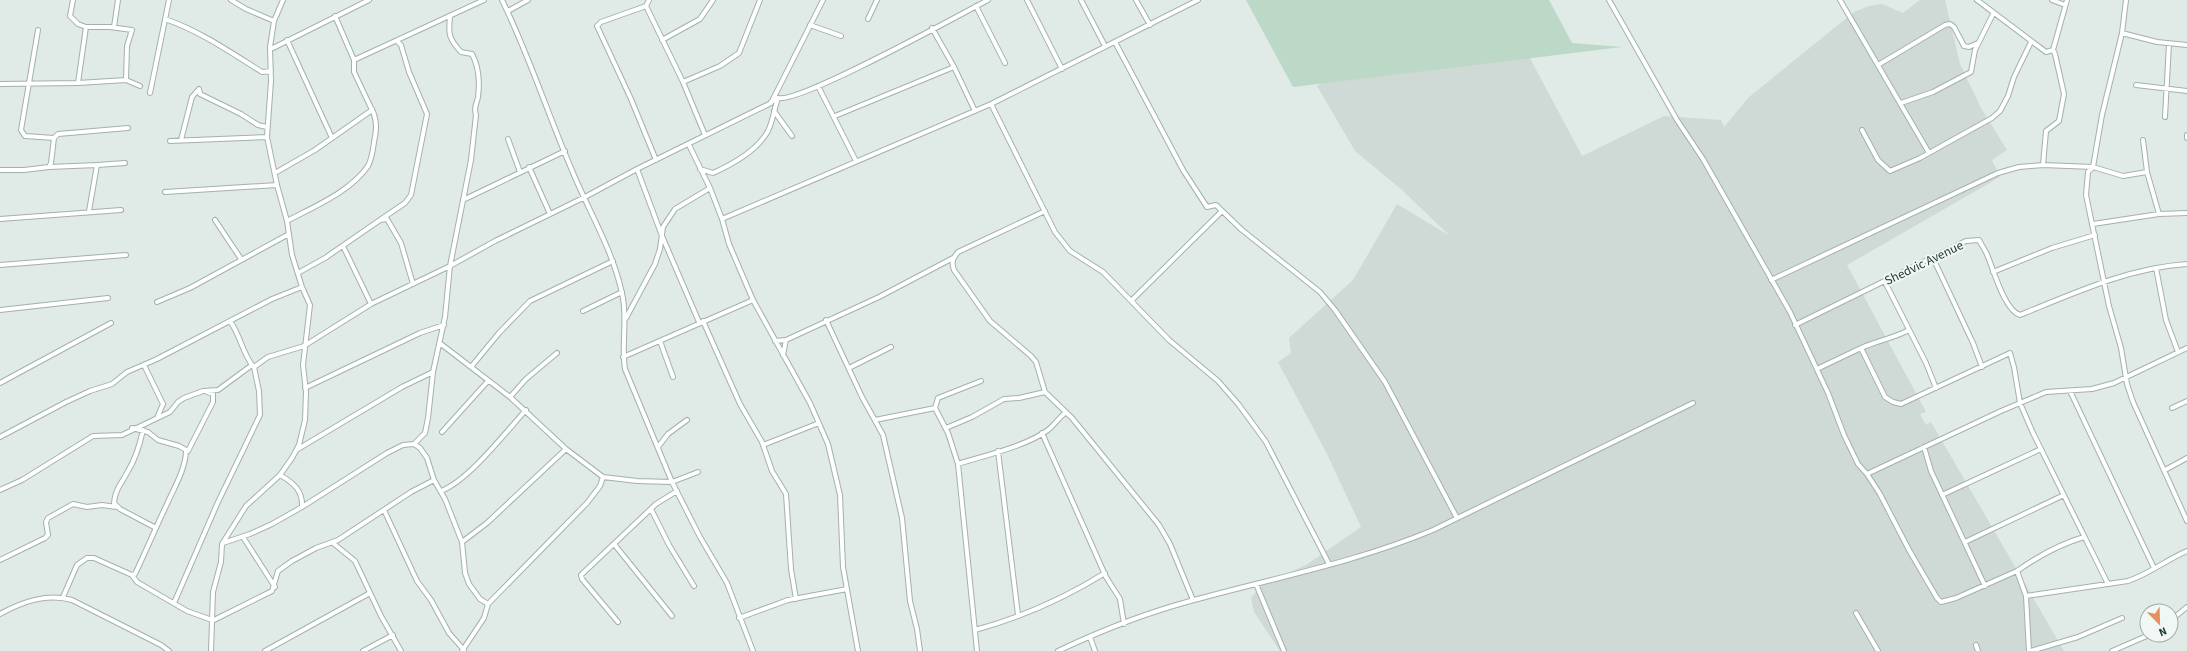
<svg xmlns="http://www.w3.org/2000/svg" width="2187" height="651" font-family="'Source Sans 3',sans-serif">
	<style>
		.built { fill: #cfd9d6 }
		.green { fill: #bbd9c6 }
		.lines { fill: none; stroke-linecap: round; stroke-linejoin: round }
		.street-casing { stroke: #a3b1ae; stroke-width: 6 }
		.street { stroke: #fff; stroke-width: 4 }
		.labels { text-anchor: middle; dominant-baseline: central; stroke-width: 4; stroke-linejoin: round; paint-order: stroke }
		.street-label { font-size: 13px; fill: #223935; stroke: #f0f7f4 }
	</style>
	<rect width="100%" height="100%" fill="#e0eae7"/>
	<path class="built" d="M1485,0H1499L1582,156L1664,116L1721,120L1724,127L1749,97L1854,12L1869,6L1882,4L1903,13L1920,0H1945L1960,64L1981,108L2007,150L1992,160L2000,177L1847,265L1926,412L1920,414L1926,425L1931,422L2064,651H1280L1254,612L1251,598L1266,579L1286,574L1306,565L1361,527L1327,454L1278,362L1291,353L1289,338L1353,280L1397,204L1450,236L1402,190L1355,151L1317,86Z"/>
	<path class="green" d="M1246,0H1549L1572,43L1622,47L1293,87Z"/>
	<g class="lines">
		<g class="street-casing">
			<path id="street" d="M73,0L70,16L78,24L86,27
				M231,0L246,9L274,21
				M502,0C529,55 547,112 571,168C588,210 612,248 622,293C628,318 621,343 625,369L672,482L700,537L727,583L753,651
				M649,0L646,6L601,22L597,26L631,99L656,160
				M1027,0L1062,69
				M1081,0L1105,46
				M1136,0L1150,25
				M1609,0L1677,120L1703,159L1790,312L1828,393L1844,435L1858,464L1867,474L1880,494L1909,550L1937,598L1941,602L1956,598L2017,571
				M1840,0L1929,153
				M1977,0L2042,49L2046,52L2053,50
				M2052,0L2065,5
				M2126,0L2122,33L2102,115L2093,167L2088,172L2086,195L2109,306L2121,348L2127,384L2133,402L2187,521
				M646,6L683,82L705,135
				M976,6L1005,63
				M508,11L528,0
				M165,19C200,31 230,52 262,72L271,71
				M868,19L877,0
				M810,25L841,36
				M114,27L118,0
				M932,28L954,67L975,111
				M38,30L21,130L25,136L54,138
				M2122,33L2157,42L2187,45
				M287,40L332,138
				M662,40L700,19L713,0
				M1115,42L1183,170L1207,207L1216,205L1242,230L1320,292L1335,310L1385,382L1457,518
				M270,47L273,48L369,0
				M2053,50L2067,0
				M354,60L484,0
				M1878,65L1945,25L1950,24L1954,27L1964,46L1969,47L1978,43
				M126,80L140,86
				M683,82L720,66L739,53L760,0
				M0,84L78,83L126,80L127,46L132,30L110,27H86L78,83
				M2136,85L2187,91
				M818,86L856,161
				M150,93L169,0
				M771,102L778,98C799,104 959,15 988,0
				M1901,103L1933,92L1971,72L1975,50L1993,14
				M991,104L1055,232L1070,251L1103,272L1169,340L1218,381L1239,405L1266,442L1329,564
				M774,111L792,136
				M835,116L954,67
				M2165,117L2169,44
				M1862,130L1878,160L1890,171L1920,158L1992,118L2000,111L2008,96L2014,77L2031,42
				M2187,135V138
				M508,139L520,172
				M181,140L192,97L199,89L200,94L241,114L258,125L267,127
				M2143,140L2147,172L2159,214
				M170,141L267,137
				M689,145L710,188L722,219L729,244L753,300L810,403L828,444L840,495L843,567L858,651
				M2043,165L2046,131L2059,121L2064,94L2055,54L2053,50
				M49,167L97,165
				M529,167L550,214
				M637,169L662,236L699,322
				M700,169L713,173C733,164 757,151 768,131C773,121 774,109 778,98
				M0,170H24L49,167L51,163L54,138L58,134L128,128
				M275,173L315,150L372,110L354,72V60L335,16
				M165,192L277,185
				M463,200L565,151
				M89,211L97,165L125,163
				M1045,211L958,252C953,258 951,262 954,270L990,321L1031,356L1036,362L1045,392L1072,418L1159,525L1170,544L1193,600
				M0,219L121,210
				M722,219L991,104L1198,0
				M215,220L241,259
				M380,220L405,203L411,195L427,114L409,72L401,45L397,41
				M287,221C315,206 350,192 368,166C372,159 373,149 374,142C377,129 377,121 372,109
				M2093,224L2159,214L2187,213
				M343,246L371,304
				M1933,258L1973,343L1982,367
				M0,265L126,255
				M2156,268L2166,320L2178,352
				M1993,272L2052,248L2095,235
				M298,273L325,258L380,220L387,219L401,243L413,284
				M1771,280L1998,173L2019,167L2043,165L2093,167L2123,176L2147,172
				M1885,282L1926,363L1936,388
				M1131,301L1222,211
				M157,302L190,288L289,234
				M0,310L108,298
				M583,311L622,292
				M626,318L655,264L660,249L663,227L675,209L710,188
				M826,320L862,397L883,435L902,518L910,601L917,629L920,651
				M230,321C240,335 242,351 252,365
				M703,321L740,404L762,442L772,471L786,494L791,569L796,599
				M1795,325L1966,241L1979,240C1982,246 1986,251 1988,257C1994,271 2005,311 2020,315C2074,293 2128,268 2187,264
				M660,341L673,377
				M775,341L786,340L879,297L953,258
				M441,344L510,397L566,449L603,477L637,481L672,482L698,472
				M1861,348C1877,341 1894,338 1909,330
				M783,355L786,340
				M623,357L753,300
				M144,365L163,404L157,418
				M471,367L499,333L530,301L613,261
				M849,368L891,347
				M1817,369L1861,348L1885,397L1893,402L1901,404L2010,353L2014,367L2020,403L2033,433L2108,584
				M0,383L111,323
				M305,388L420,333L444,325
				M2070,391L2154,568
				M510,397L526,379L557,353
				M2172,408L2187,401
				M875,420L935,408
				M946,428L972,417L1004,399L1019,398L1045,392
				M143,430C140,444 136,458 128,471C122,483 115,489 114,503L120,509L156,528
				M442,432L488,381
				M1042,433L1106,577L1120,599L1124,624
				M0,437L66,402L90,391L112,384L127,372L157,359L272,299L302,287
				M414,444L425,433L428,418L433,372L445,317L450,266L471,160L476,115C473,108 477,103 478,97C480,82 479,67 472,54L461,52C449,39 448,34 450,17
				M763,445L819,423
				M658,447L668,434L687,420
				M1924,447L1931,471L1985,586
				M298,449L402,387L433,372
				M188,451L213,402V394L207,392
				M998,451L1018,615
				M958,464C983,456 1027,446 1048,430C1054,425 1059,418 1065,413
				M2165,470L2187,458
				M1867,474L2001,411L2046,392L2092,389L2114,383L2187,348
				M280,475C294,483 303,491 302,507
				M0,490L22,480L93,436L122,435L170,412L178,402L184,398L203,391L218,390L252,365L254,367L268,357L304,346L371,304L450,266L495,241L585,197L637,169L771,103L823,0
				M441,491C469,480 505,433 526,410
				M1942,495L2041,449
				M651,509L669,545L694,586
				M384,510L417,581L431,600L449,633L464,650
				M243,537L275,587
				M462,542L487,523L566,449
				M1965,542L2064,495
				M223,543L250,534L272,524L302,507L387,453L403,445L414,444L420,448L427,458L434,480L445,499L462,542L465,573L469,584L480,599L488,604
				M333,543L355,561L381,616L401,651
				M614,544L672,616
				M0,560L45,538L48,535L46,522L48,518L73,504L87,507L102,505L117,507
				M132,575L135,574C146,551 156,527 167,504C174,488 185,470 186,452L188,451L179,446L158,440L148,432L132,428
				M1256,584L1284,651
				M2026,596L2128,581C2149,574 2166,560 2187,551
				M63,597L77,565L87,558H94L132,575L137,582L187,611L212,620
				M174,603L218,502L260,415L259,391L254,367
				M1856,613L1878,651
				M0,614C21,602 48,593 72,600L161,645L169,651
				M739,618L788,600L847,589
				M2171,620L2187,607
				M212,621L272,591L278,571L292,561L316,548L338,540L411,492L434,480
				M618,622L582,579L581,575L656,504L677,491
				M975,630C1019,618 1065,598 1105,573
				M1090,637L1095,651
				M1976,645L1978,651
				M211,651L213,592L221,562L222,544L246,506L280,475L292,458L299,445L305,420L306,392L303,365L310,305L302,287L292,255L287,221L277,185L267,137L271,81L270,47L274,21L283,0
				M265,651L370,593
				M363,651L393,635
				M462,651L484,618L488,604L587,503L600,486L603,477
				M977,651L958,464L948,433L935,408L938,398L981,381
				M1058,651C1100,631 1149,612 1194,600C1274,578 1357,562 1433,530L1693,403
				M2029,651L2026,596L2017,571C2037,557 2060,544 2084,537
				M2031,651L2078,637L2122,618
				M2112,651L2149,635"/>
		</g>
		<use href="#street" class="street"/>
	</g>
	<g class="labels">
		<g class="street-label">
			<text transform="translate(1924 263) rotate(-26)">Shedvic Avenue</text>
		</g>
	</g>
	<g transform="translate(2159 623) rotate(157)"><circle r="19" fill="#f0f7f4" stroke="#9eaba8"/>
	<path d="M0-3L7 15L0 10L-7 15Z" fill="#e69062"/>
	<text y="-6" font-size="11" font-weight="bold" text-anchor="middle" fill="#223935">N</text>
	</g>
</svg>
